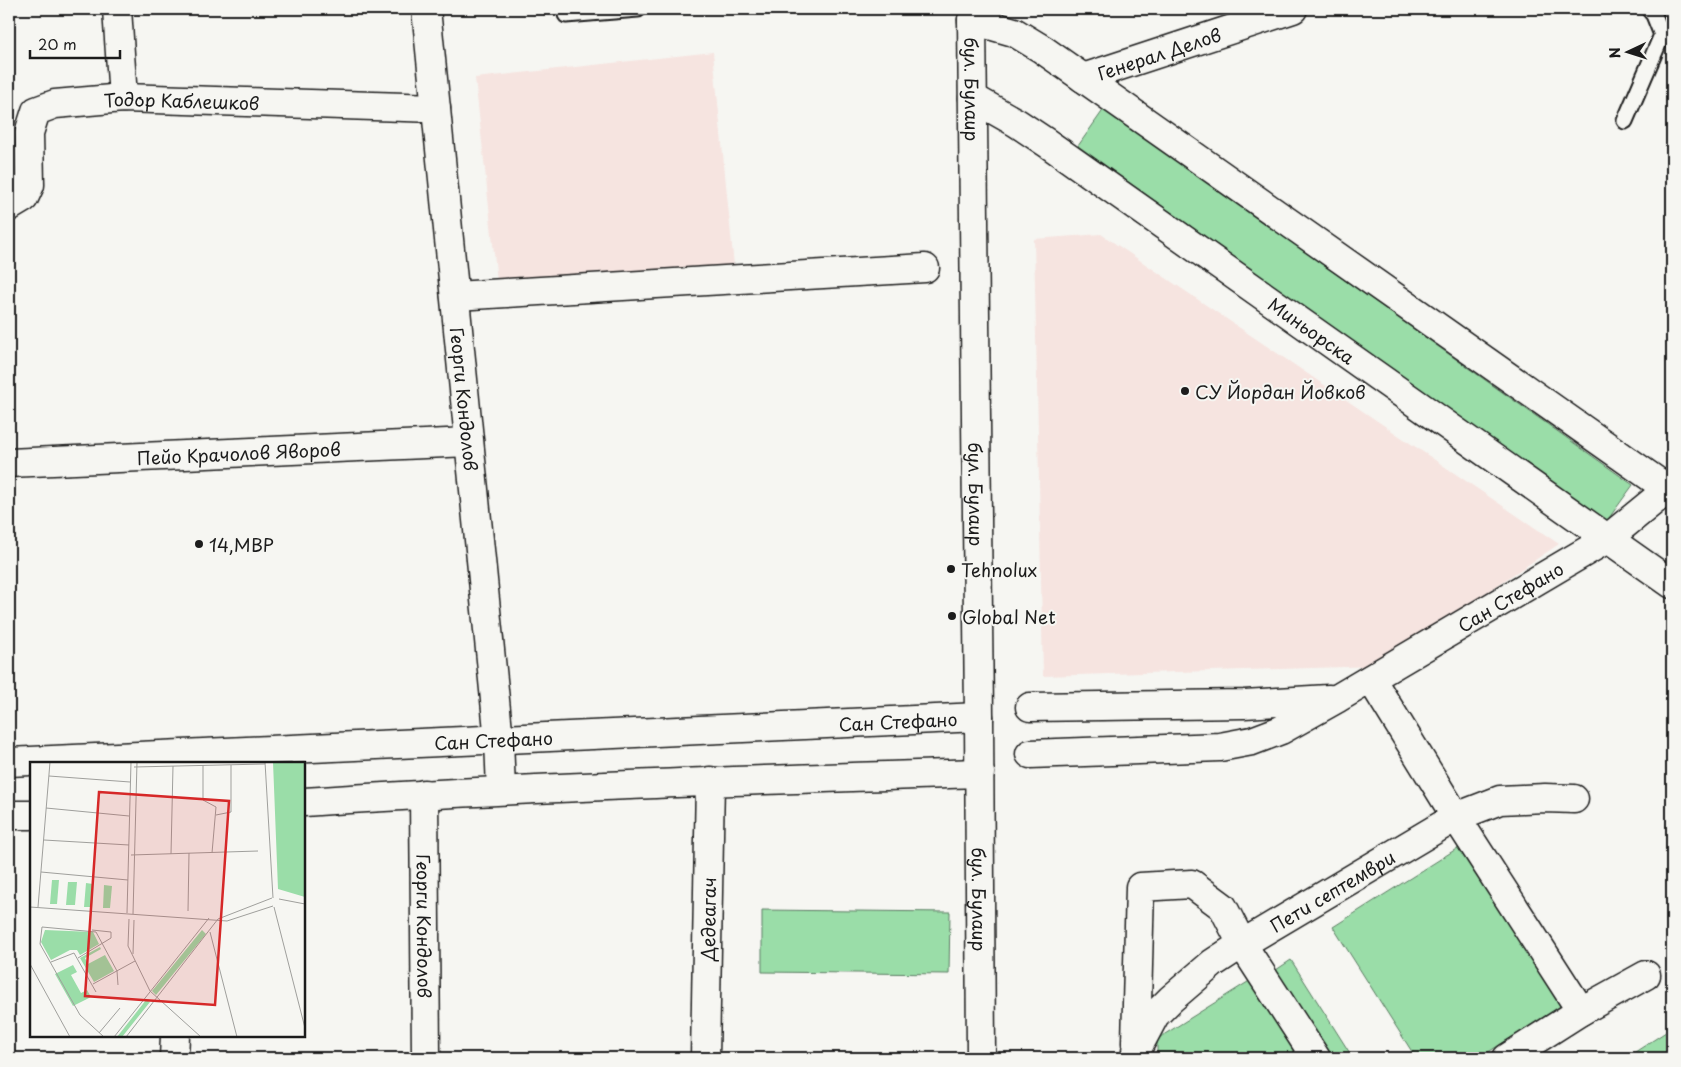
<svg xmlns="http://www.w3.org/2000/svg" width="1681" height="1067" font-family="'Playpen Sans',sans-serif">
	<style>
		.built { fill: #f6e4e0 }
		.green { fill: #9adda8; stroke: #5b7c62 }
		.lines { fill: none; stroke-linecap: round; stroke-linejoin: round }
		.service-casing { stroke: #1c1c1c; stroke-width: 19 }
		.minor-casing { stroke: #1c1c1c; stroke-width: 31 }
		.secondary-casing { stroke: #1c1c1c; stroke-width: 31 }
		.service { stroke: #f6f6f2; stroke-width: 15 }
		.minor { stroke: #f6f6f2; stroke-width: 28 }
		.secondary { stroke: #f6f6f2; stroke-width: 28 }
		.poi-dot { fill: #1c1c1c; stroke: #f6f6f2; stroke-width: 2 }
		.labels { text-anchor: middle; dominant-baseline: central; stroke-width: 4; stroke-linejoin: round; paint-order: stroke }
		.street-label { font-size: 18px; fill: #1c1c1c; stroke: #f6f6f2 }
		.poi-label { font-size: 18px; fill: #1c1c1c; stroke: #f6f6f2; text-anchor: start }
		.inset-road { fill: none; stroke: #9f9f9c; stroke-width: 1 }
		.view { fill: #d62828; fill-opacity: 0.15; stroke: #d62828; stroke-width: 2.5 }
		.inset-edge { fill: none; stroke: #1c1c1c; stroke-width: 2.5 }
	</style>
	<rect width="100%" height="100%" fill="#f6f6f2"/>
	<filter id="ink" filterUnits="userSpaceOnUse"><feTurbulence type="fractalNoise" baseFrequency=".02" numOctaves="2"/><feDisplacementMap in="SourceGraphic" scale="10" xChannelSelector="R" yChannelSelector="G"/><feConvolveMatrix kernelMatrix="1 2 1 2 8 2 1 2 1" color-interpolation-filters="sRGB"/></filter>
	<g filter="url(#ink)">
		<path class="built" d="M713,52L734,266L498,290L475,78Z
			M1101,234L1559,544L1377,666L1043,676L1034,239Z"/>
		<path class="green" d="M1104,109L1633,485L1606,522L1078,146Z
			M1461,846L1562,1005L1479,1058H1416L1333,927Z
			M762,910L950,912L949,974L762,972Z
			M1291,960L1353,1058H1327L1273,972Z
			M1251,980L1301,1058H1157V1039Z
			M1672,1028V1058H1635L1632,1054Z"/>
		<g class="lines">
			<g class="service-casing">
				<path id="service" d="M566,15L638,9
					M1625,121L1662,35L1654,15L1649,9"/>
			</g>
			<g class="minor-casing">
				<g id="minor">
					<path d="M117,9L123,98"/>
					<path id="s1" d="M426,9L499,740L501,790"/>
					<path id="s2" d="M1083,78L1293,9"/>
					<path id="s3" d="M9,207L24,198L30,185L29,133L36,111L55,104L123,98L436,108"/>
					<path d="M455,296L925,268"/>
					<path id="s4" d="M9,463L469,442"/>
					<path d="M1371,679L1456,817L1581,1011"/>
					<path d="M1030,707L1244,704L1329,699"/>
					<path id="s5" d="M1030,754L1220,747L1252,741L1281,730L1338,698L1607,539L1668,489L1672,482"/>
					<path id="s6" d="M424,794L426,1058"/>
					<path d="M1136,1043L1140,887L1192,884L1223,907L1242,944L1316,1058"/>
					<path d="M174,1058L175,1036"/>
					<path id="s7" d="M705,1058L710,781"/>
					<path id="s8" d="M1136,1058V1051L1155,1015L1171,999L1213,963L1242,944L1456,817L1500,800L1545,798L1574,799"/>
					<path d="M1507,1058L1581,1011L1646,975"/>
				</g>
			</g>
			<g class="secondary-casing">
				<g id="secondary">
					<path id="s9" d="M976,9L972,20L979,717L981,1058"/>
					<path d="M972,20L1014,32L1042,49L1672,492"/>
					<path id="s10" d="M973,98L1017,123L1047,143L1672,584"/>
					<path id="s11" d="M9,762L979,717"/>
					<path d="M304,802C529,787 754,780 980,773"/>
					<path d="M9,815H31"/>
				</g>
			</g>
			<use href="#service" class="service"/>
			<use href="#minor" class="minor"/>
			<use href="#secondary" class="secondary"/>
		</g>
	</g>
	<g class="poi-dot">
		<circle cx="1185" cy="391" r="5"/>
		<circle cx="199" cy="544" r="5"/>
		<circle cx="951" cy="569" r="5"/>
		<circle cx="952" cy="616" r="5"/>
	</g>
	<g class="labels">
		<g class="street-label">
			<text stroke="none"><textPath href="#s2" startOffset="80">Генерал Делов</textPath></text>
			<text stroke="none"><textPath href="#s9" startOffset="81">бул. Булаир</textPath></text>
			<text stroke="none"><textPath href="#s3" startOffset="254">Тодор Каблешков</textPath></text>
			<text stroke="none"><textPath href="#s10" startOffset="411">Миньорска</textPath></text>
			<text stroke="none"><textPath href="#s1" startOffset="392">Георги Кондолов</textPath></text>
			<text stroke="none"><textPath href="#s4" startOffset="230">Пейо Крачолов Яворов</textPath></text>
			<text stroke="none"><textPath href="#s9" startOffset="486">бул. Булаир</textPath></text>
			<text stroke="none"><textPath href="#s5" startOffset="519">Сан Стефано</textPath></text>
			<text stroke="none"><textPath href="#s11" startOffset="890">Сан Стефано</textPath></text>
			<text stroke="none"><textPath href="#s11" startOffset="485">Сан Стефано</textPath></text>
			<text stroke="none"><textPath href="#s8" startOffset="265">Пети септември</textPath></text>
			<text stroke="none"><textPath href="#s9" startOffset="891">бул. Булаир</textPath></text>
			<text stroke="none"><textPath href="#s7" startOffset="139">Дедеагач</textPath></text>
			<text stroke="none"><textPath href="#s6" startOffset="132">Георги Кондолов</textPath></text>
		</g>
		<g class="poi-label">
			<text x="1195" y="391">СУ Йордан Йовков</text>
			<text x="209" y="544">14,МВР</text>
			<text x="961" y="569">Tehnolux</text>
			<text x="962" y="616">Global Net</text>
		</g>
	</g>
	<g transform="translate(30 762)">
		<rect width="275" height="275" fill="#f6f6f2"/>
		<path d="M243,0H275V135L248,127ZM22,118H29L27,142H20ZM38,120H47L45,143H36ZM56,121L63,122L62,145H54ZM74,123L82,124L80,146H73ZM15,168L63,170L69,182L50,193L47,188H40L21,198L11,180ZM172,168L176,172L126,233L122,229ZM70,185L71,187L55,196L58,202L75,193L84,209L64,220L50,196ZM43,203L47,210L41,213L51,231L57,228L61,235L43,244L25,212ZM116,238L120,240L92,275H87Z" fill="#9adda8"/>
		<path class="inset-road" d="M235,0L243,136M173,3V38L186,45L182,91M104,5L235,2M19,14L100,20M16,46L99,54M186,53L201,50V3M14,78L99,83M141,92L143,4M101,93L228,89M11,110L98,118M249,137L275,142M0,145L197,159L243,144M8,145L20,0M244,145L275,266M158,149L159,91M97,151L101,0M103,152L107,0M99,157L98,184L120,229L171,275M188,157L242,136M180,170L207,275M103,192L104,158M48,196L81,176V170L62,168M21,200L44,191L66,230M0,202L40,275M63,222L105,199M69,271L90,246M74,275L50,253L10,182L12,165L66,170L87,209L88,223M84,275L179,156M96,275L188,157"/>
		<path class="view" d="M69,30L199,39L185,243L55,234Z"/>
		<rect width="275" height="275" class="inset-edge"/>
	</g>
	<rect width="1681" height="1067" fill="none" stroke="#f6f6f2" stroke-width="30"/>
	<rect x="15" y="15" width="1651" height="1037" fill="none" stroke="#1c1c1c" stroke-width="2" filter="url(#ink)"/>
	<g transform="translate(1628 52) rotate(266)" stroke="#f6f6f2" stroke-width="4" paint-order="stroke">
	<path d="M0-4L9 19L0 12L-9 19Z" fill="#1c1c1c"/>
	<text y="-8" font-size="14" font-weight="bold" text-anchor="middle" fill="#1c1c1c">N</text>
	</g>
	<path d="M30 50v8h90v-8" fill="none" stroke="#1c1c1c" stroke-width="2.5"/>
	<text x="38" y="50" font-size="15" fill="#1c1c1c" stroke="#f6f6f2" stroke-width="4" paint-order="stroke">20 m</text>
</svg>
